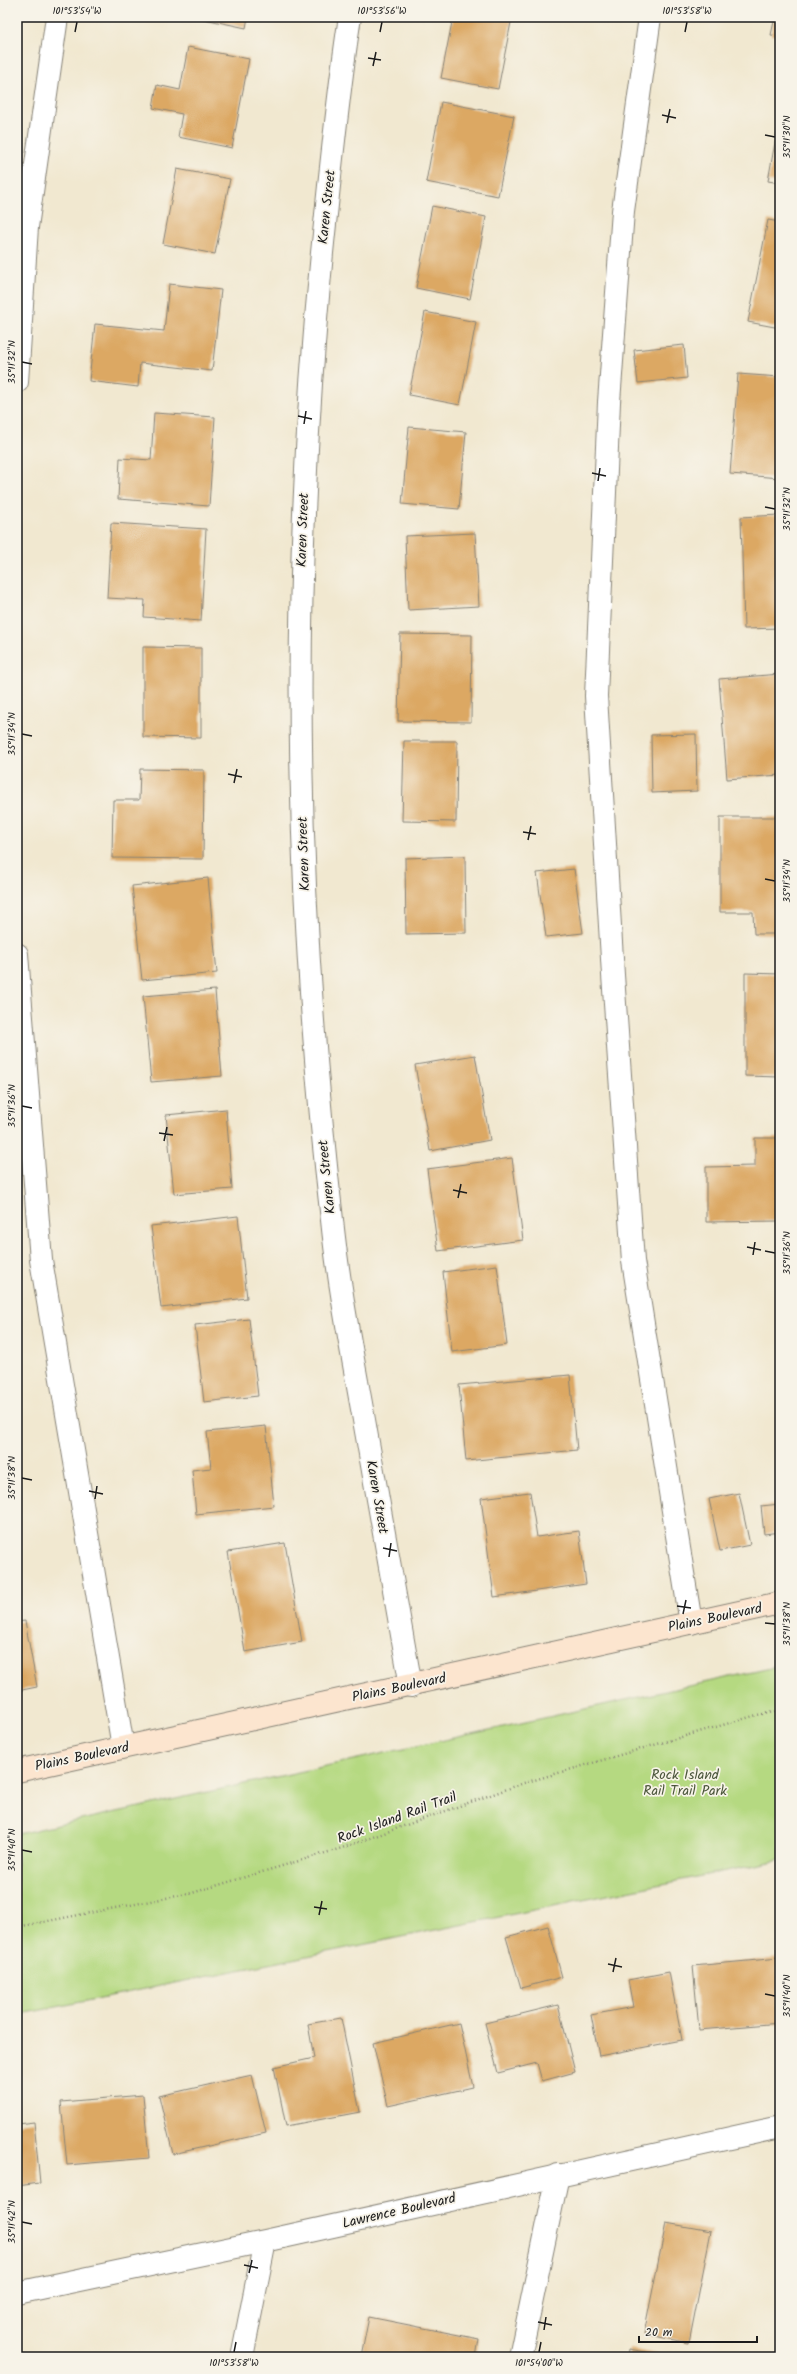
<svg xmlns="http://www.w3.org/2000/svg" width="797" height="2374" font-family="Kalam,sans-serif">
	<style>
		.green { fill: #b5d981; stroke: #687a4e }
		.building { fill: #dca863 }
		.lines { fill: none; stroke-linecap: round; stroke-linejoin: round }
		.service-casing { stroke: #868276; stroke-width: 24 }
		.minor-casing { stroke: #868276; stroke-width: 24 }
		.secondary-casing { stroke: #868276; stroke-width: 24 }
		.path { stroke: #868276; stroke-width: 2.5; stroke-dasharray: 1 3; stroke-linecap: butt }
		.service { stroke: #fff; stroke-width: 22 }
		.minor { stroke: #fff; stroke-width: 22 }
		.secondary { stroke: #fce5cf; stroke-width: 22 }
		.ticks { fill: none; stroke: #1c1c1c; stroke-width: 1.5 }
		.labels { text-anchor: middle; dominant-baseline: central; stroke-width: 3.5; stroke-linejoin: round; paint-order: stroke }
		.street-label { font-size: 14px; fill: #1c1c1c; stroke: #f7f3e8 }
		.park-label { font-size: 14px; fill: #4a553a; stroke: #f7f3e8 }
		.neatline { fill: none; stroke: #1c1c1c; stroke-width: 1.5 }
		.ticks-label { font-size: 10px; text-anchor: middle; fill: #1c1c1c }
	</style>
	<rect width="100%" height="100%" fill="#f7f3e8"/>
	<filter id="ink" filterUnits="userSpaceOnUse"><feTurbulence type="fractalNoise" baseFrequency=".025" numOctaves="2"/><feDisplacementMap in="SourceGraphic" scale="8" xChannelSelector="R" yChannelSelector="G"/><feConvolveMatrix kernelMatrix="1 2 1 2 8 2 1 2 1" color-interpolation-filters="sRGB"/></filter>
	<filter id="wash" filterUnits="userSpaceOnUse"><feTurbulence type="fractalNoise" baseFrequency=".012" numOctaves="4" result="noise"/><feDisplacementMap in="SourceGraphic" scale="16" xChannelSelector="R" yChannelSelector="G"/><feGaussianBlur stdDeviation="0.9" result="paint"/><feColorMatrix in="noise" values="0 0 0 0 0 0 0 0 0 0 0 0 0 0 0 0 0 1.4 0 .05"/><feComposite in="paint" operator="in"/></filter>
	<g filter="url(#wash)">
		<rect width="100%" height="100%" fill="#f1e8d0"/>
		<path class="green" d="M780,1666V1860L17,2015V1834Z"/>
		<g id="blocks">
			<path class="building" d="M195,17H248L246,28Z
				M453,17H512L498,89L441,78Z
				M775,17H780V36L771,35Z
				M188,47L249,59L232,148L178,137L182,114L153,108L157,85L180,90Z
				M441,102L514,116L498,196L426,182Z
				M779,120L780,121V183L768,181Z
				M177,169L230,179L215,254L163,244Z
				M432,206L486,217L470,299L416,288Z
				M768,220L780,222V328L748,322Z
				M169,284L221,290L212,371L140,363L138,387L89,381L95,324L164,331Z
				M425,312L476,322L460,405L409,395Z
				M684,345L687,378L638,383L634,350Z
				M738,374L780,377V478L730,474Z
				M154,413L215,417L209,506L118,499L120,458L151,460Z
				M409,427L466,432L459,509L402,504Z
				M780,515V628L744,629L741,517Z
				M111,523L206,529L201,621L144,617L145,600L107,598Z
				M475,533L479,606L408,610L405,536Z
				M400,634L472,635L471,722L398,721Z
				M143,647L201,648V738L143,737Z
				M780,674V775L727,779L719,679Z
				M696,734L697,791L652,793L651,735Z
				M404,741H457L456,822L402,821Z
				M140,769L204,770L203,859L112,858L113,800H139Z
				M720,817H778L780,934H754L753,912H720Z
				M465,856L466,933L406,934L405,858Z
				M574,869L583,933L546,937L537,873Z
				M208,878L217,973L142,980L132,886Z
				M745,973L780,974V1077L745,1076Z
				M215,990L222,1076L151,1082L143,996Z
				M475,1055L490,1140L430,1151L415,1065Z
				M226,1109L232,1189L174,1194L166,1115Z
				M755,1138H780V1221L706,1222V1167L755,1166Z
				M512,1158L523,1240L438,1251L427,1169Z
				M238,1216L247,1298L161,1308L151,1226Z
				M497,1265L507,1345L452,1352L443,1272Z
				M249,1319L258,1396L204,1402L195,1325Z
				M570,1375L577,1450L466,1461L459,1385Z
				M266,1426L274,1506L196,1514L192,1470L211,1468L207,1432Z
				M530,1492L537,1537L579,1531L586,1584L494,1597L481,1498Z
				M739,1493L750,1545L720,1551L709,1499Z
				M780,1504V1532L764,1534L761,1506Z
				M285,1543L302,1642L245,1652L228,1552Z
				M25,1621L37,1687L17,1691V1622Z
				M548,1926L562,1977L521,1988L506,1937Z
				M780,1958V2023L699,2030L693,1966Z
				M669,1972L682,2040L599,2056L591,2015L633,2007L628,1980Z
				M558,2005L575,2072L542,2081L537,2063L498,2073L485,2023Z
				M341,2018L360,2112L286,2126L274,2067L314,2058L308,2024Z
				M459,2023L473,2087L388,2106L373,2043Z
				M252,2075L266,2133L173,2154L159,2096Z
				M143,2095L149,2158L67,2165L61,2102Z
				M34,2122L40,2183L17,2186V2124Z
				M666,2223L711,2231L689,2343L644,2334Z
				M369,2317L479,2339L476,2357H361Z
				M629,2349L668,2356V2357H628Z"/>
		</g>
	</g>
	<g filter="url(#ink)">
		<use href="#blocks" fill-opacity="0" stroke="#868276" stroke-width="1"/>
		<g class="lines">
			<g class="service-casing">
				<path id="service" d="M650,17L623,211L609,402L596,696L613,975L633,1261L691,1623
					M17,382L27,227L57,17
					M17,954L41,1260L123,1747
					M520,2357L558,2175"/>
			</g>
			<g class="minor-casing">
				<path id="minor" d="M350,17C338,92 331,168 323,243C290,568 294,896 332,1220C339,1287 352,1353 364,1420C379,1508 395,1597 411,1686
					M17,2293L265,2241L780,2127
					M242,2357L265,2241"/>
			</g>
			<g class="secondary-casing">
				<path id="secondary" d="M17,1771L780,1603"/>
			</g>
			<path class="path" d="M17,1927L192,1893L342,1848L524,1783L757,1715L780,1711"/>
			<use href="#service" class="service"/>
			<use href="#minor" class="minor"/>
			<use href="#secondary" class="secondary"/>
		</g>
	</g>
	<path class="ticks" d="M75,32L77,22M380,32L382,22M685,32L687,22M368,58L381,60M373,66L376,52M662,115L676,118M667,123L670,109M765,135L775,137M22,362L32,364M298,416L312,419M304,424L306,411M592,473L606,476M598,481L600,468M765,507L775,509M22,734L32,736M228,774L242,777M234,783L237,769M523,832L536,834M528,840L531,826M765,879L775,881M22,1106L32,1108M159,1133L173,1135M164,1141L167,1127M453,1190L467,1193M458,1198L461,1184M747,1247L761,1250M765,1251L775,1253M753,1255L755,1242M22,1478L32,1480M89,1491L103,1494M95,1499L97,1486M383,1548L397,1551M389,1557L391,1543M677,1606L691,1608M683,1614L686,1600M765,1623L775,1624M22,1850L32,1852M314,1907L327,1909M319,1915L322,1901M608,1964L622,1967M613,1972L616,1958M765,1994L775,1996M22,2222L32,2224M244,2265L258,2268M249,2273L252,2260M538,2322L552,2325M544,2330L546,2317M234,2352L236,2342M539,2352L541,2342"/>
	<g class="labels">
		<g class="street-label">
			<text transform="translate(327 207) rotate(-84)">Karen Street</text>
			<text transform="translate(303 530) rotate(-88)">Karen Street</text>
			<text transform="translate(304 854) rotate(-92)">Karen Street</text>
			<text transform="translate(327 1177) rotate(-96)">Karen Street</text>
			<text transform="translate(377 1497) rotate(80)">Karen Street</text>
			<text transform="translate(715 1618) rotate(-12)">Plains Boulevard</text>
			<text transform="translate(399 1688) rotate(-12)">Plains Boulevard</text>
			<text transform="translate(82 1757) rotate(-12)">Plains Boulevard</text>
			<text transform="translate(397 1818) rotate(-20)">Rock Island Rail Trail</text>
			<text transform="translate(399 2211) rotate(-13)">Lawrence Boulevard</text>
		</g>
		<g class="park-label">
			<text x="685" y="1775">Rock Island<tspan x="685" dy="16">Rail Trail Park</tspan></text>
		</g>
	</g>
	<rect width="797" height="2374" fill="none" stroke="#f7f3e8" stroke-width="44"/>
	<path d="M639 2336v6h118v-6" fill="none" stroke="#1c1c1c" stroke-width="2"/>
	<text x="645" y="2336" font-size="12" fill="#1c1c1c" stroke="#f7f3e8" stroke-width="3" paint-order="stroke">20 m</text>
	<rect x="22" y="22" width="753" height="2330" class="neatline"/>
	<g class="ticks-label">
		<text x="77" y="14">101°53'54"W</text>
		<text x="382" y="14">101°53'56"W</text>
		<text x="687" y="14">101°53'58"W</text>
		<text transform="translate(786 137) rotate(-90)" y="4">35°11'30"N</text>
		<text transform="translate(11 362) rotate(-90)" y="4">35°11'32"N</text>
		<text transform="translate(786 509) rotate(-90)" y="4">35°11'32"N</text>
		<text transform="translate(11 734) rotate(-90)" y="4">35°11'34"N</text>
		<text transform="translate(786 881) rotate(-90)" y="4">35°11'34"N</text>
		<text transform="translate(11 1106) rotate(-90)" y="4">35°11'36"N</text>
		<text transform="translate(786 1253) rotate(-90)" y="4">35°11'36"N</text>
		<text transform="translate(11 1478) rotate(-90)" y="4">35°11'38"N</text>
		<text transform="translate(786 1624) rotate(-90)" y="4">35°11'38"N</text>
		<text transform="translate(11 1850) rotate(-90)" y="4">35°11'40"N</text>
		<text transform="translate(786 1996) rotate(-90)" y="4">35°11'40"N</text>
		<text transform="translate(11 2222) rotate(-90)" y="4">35°11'42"N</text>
		<text x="234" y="2366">101°53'58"W</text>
		<text x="539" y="2366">101°54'00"W</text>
	</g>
</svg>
